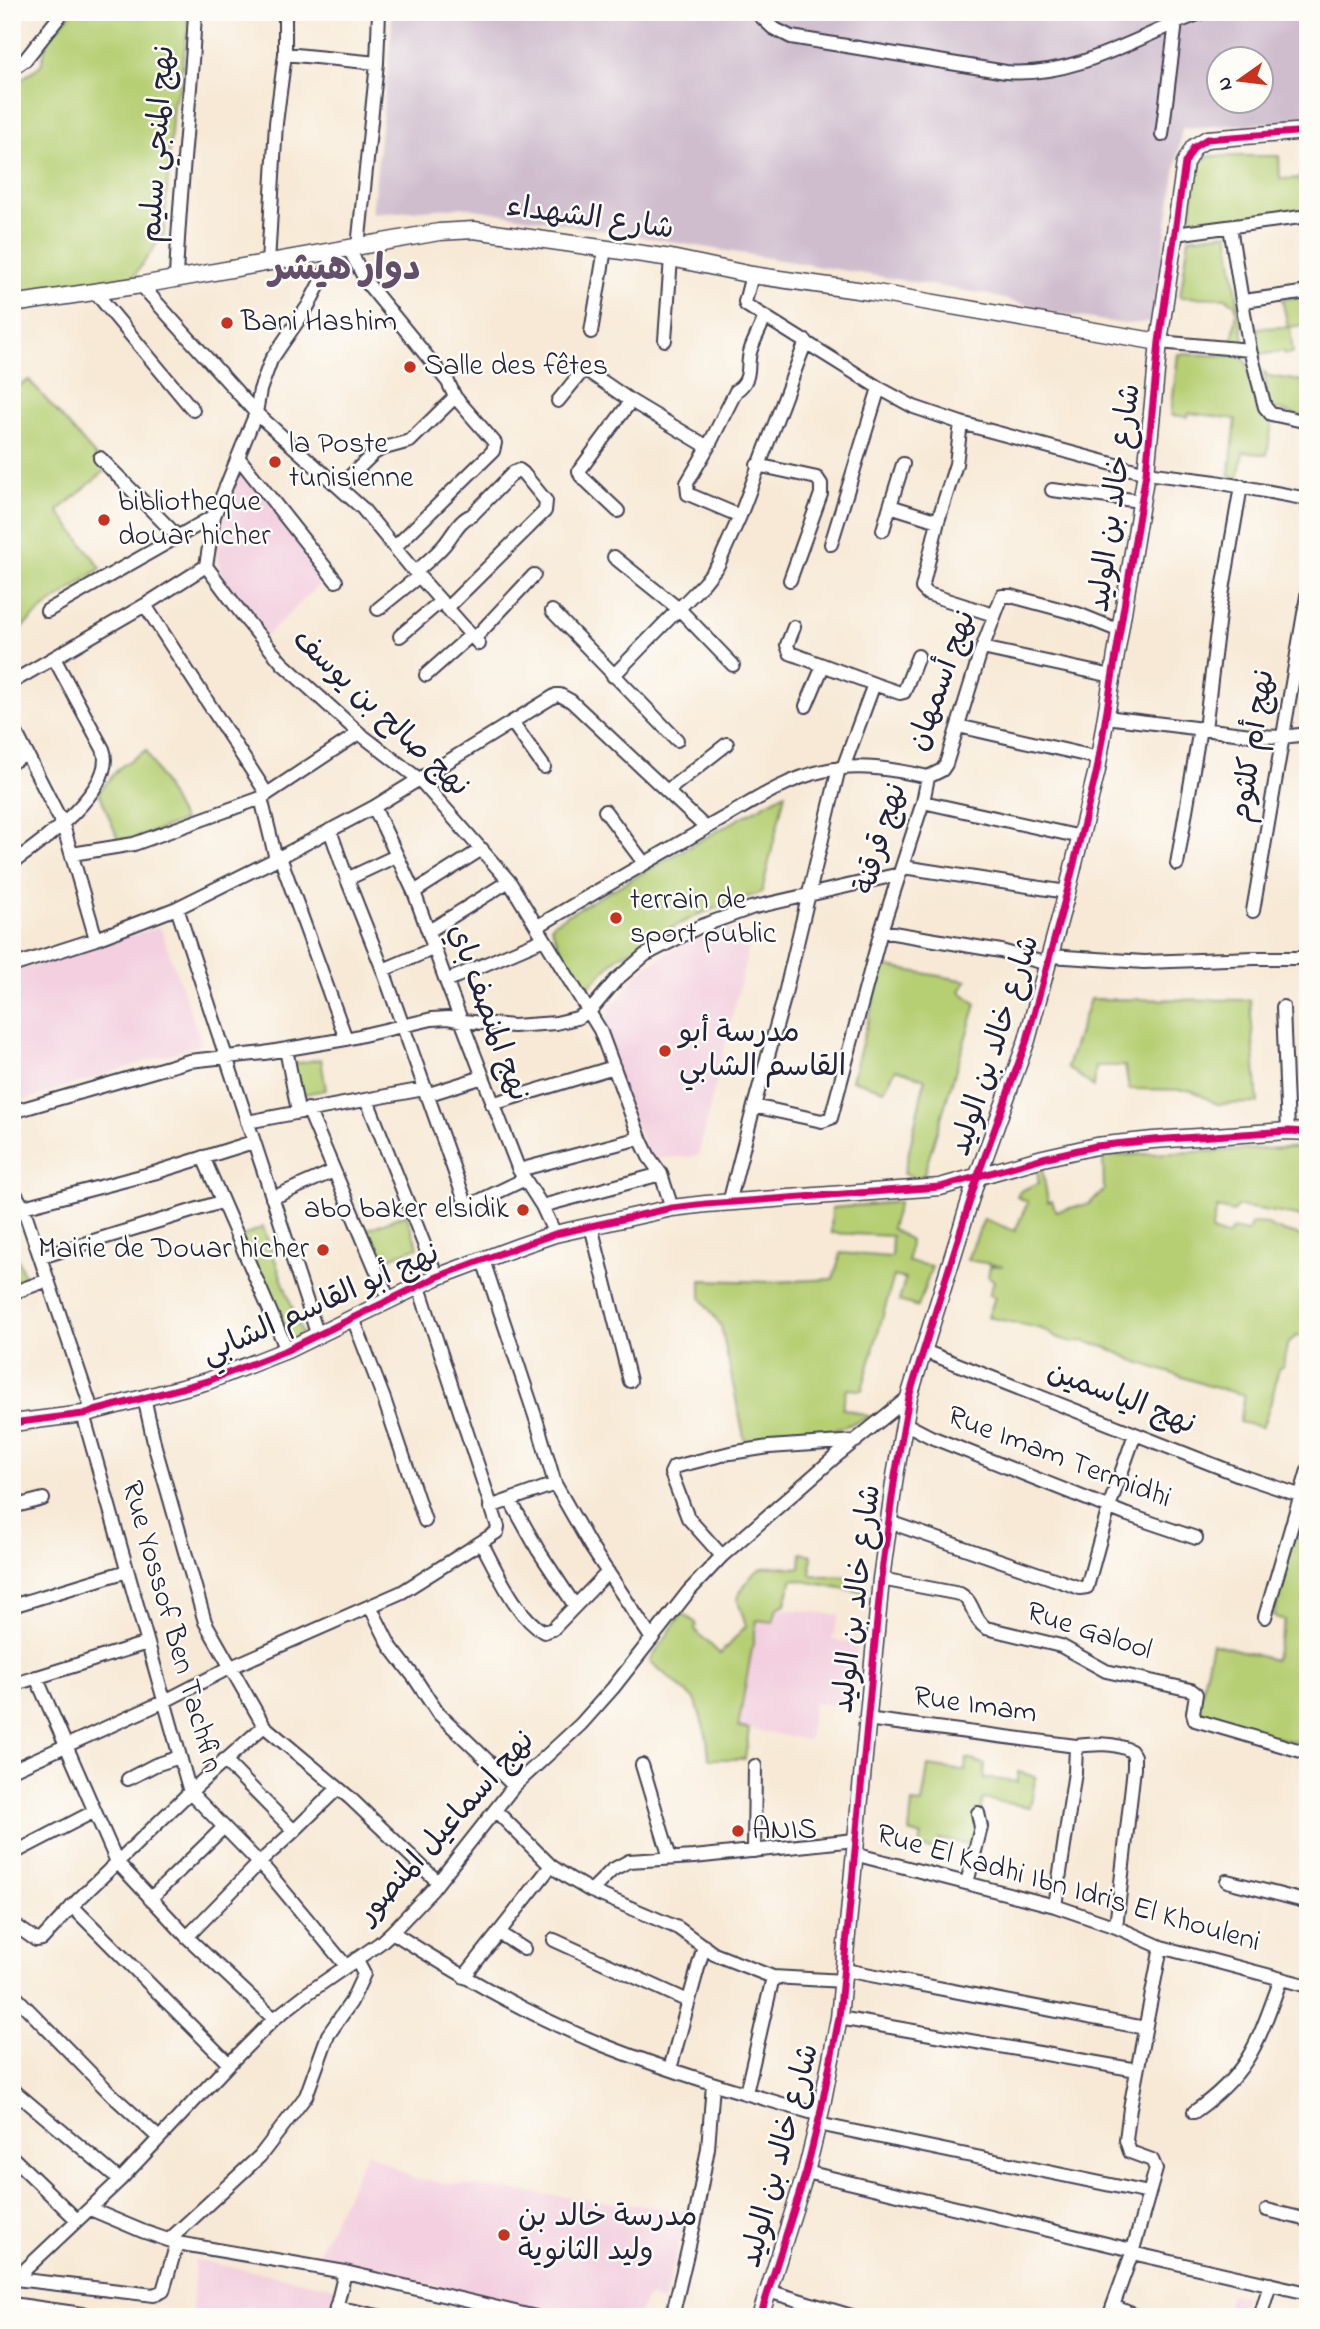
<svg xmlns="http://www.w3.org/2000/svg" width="1320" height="2329" font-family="'Indie Flower','Playpen Sans Arabic',sans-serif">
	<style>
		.built { fill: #f3cfdf }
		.industrial { fill: #cfbdce; fill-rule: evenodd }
		.green { fill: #b6cf73; stroke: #6c7857; stroke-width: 2 }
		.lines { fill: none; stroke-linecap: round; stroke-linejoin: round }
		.minor-casing { stroke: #424052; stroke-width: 16 }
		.tertiary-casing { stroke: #424052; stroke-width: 19 }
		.minor { stroke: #fff; stroke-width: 12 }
		.tertiary { stroke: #fff; stroke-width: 16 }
		.cycleway-casing { stroke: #fdfcf7; stroke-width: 11 }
		.cycleway { stroke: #d6006c; stroke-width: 7 }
		.poi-dot { fill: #c8321e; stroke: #fdfcf7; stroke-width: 2.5 }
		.labels { text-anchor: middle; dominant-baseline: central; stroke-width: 5; stroke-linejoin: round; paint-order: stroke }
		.street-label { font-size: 30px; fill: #22223b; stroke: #fdfcf7 }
		.poi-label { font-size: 30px; fill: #22223b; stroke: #fdfcf7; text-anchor: start }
		.district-label { font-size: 37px; font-weight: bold; fill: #634f6b; stroke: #fdfcf7 }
	</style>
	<rect width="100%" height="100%" fill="#fdfcf7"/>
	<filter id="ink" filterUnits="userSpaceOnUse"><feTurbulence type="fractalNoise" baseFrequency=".0143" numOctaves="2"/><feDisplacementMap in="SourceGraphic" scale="14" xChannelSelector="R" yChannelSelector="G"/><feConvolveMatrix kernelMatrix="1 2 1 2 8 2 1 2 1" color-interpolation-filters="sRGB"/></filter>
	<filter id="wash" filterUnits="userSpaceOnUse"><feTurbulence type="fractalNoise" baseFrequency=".00686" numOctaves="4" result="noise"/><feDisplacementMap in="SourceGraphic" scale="28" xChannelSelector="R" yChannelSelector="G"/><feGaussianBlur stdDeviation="1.57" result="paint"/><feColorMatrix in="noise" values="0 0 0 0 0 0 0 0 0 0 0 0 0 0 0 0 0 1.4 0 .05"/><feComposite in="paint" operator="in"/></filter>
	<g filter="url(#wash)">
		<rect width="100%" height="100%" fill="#f7e9d5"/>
		<path class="built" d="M241,465L327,577L266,636L221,579L216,542Z
			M160,927L202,1044L12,1104V972Z
			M721,928L752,935L698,1156L650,1159L600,1037L611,1008L636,975L670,951Z
			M777,1608L839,1615L832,1640L858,1643L851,1706L813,1703L809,1740L738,1727L757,1620Z
			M367,2152L415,2179L688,2211L663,2302L647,2297L637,2317H574L315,2259Z
			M195,2260L339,2288L331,2317H192Z
			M1230,2293L1245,2297L1240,2317H1224Z"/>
		<path class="industrial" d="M391,12H1308V121L1182,128L1152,322L1124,324L1055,313L985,294L463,207L372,214L392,27ZM1218,60H1260V102H1218Z"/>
		<path class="green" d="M72,12H189L180,87L173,104L164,234L131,280L12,298V86L41,65L48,39Z
			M1212,156H1279L1280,179L1308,178V213L1189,228L1196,168L1204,158Z
			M1228,233L1244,342L1232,343L1237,312L1235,304L1226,298L1180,297L1189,238Z
			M1308,296V324L1290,327L1293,353L1285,354L1283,351L1259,355L1257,328L1288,327L1282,299Z
			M1178,354L1241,356L1247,363L1257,412L1272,424L1267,455L1243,452L1238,479L1229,476L1236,419L1189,413L1188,417L1171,415Z
			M1264,372L1269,376L1308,382V418L1269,407Z
			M29,380L107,469L58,511L101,568L42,610L12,636V390Z
			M146,750L183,821L120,844L99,792L119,768Z
			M785,793L762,892L699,914L652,938L617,958L589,986L576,982L551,927L555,922Z
			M883,966L967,981L960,991L976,1004L922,1180L904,1174L925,1079L896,1069L884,1090L852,1080Z
			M1090,999L1250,1000L1258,1103L1217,1104L1191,1090L1129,1089L1125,1066H1096L1094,1087L1067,1067Z
			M321,1059L326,1090L298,1095L293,1064Z
			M1308,1147V1181L1302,1203L1305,1218C1283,1213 1261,1210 1238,1206L1233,1212L1217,1208L1211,1231L1227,1236L1233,1229L1247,1232L1252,1223L1268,1224L1272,1228L1308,1238V1337L1297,1335L1287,1345L1283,1366L1278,1369C1275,1389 1270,1409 1262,1427L1239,1422L1245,1395L1209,1386L1135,1361L1108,1348L1084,1341L1073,1342L1055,1337L1042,1329L988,1317L995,1297L989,1295L994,1281L988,1276L990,1266H1003L967,1260L984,1219L1015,1231L1028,1202L1017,1197L1020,1191L1039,1183L1037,1171L1042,1167L1048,1202L1052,1201L1056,1211L1089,1204L1104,1190L1103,1156Z
			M899,1202L891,1228L910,1240L908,1262L932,1266L918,1307L899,1301L905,1279L894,1276L862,1390L847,1389L842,1408L871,1417L834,1430L745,1442L721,1326L701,1298V1280L773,1282L833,1279L841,1253L891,1257L892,1236L831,1233L832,1208Z
			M406,1214L418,1247L377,1263L366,1230Z
			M263,1227L302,1334L289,1342L241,1237Z
			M12,1245L25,1277L12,1282Z
			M1301,1506L1308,1508V1693L1304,1712L1308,1713V1745L1196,1718L1212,1643L1274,1660L1285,1621L1274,1616Z
			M801,1553L812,1555L811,1575L848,1577L867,1587L863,1592L792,1579L785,1604L777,1608L773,1622L757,1620L738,1727L749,1729L745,1759H709L707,1738L696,1701L650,1661L682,1613L696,1623L695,1630L720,1654L746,1626L737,1598C757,1562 761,1566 800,1568Z
			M966,1759L985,1764L984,1778L1018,1782V1772L1036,1777L1030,1807L983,1799L974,1845L939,1839L937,1850L919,1847L922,1836L909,1832L912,1803L922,1804L928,1766L965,1771Z"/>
	</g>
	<g filter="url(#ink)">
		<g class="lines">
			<g class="minor-casing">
				<path id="minor" d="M756,12L773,28L791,37L1006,72C1076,78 1140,35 1203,12
					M285,54L377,63
					M12,69L25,60L63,12
					M1162,135L1176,22
					M1230,227L1250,350L1265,407L1271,414L1308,422
					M1175,234L1308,216
					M358,247L377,63L379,12
					M349,249L367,283L448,382L455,397L495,443L493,451L395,547
					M337,250L308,306L271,360L260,390L256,413L214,516L206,566L247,621L282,663L359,733L420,780L509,881L600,1030L640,1138L649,1157L661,1174L672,1208
					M268,263L276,123L285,54V12
					M752,275L745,302L746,305L879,388L914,407L961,423L956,464L938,521L922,588L928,594L994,615
					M176,279C179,190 191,101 195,12
					M141,285L256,413L362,508L409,565L479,644
					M95,292L193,410
					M1244,301L1308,292
					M591,332L605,249
					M665,340L671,258
					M1159,342L1250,350
					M558,401L580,374L586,370L631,401L579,471L581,476L618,511
					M631,401L708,447L736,391C754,378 745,366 751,349C755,338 761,327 765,317
					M961,423L1146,473L1216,482L1308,499
					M708,447L687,483L688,494L740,516L806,341
					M238,457L336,581
					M100,458L178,537
					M757,465L817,478L821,484V494L790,580
					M340,486L373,454L381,449L410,441L455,397
					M1052,490L1141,501
					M890,506L903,464
					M883,530L890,506L938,521
					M831,544L879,388
					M614,557L680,610L733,665
					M416,572C425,563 437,554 445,544C454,533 459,520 472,515L514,472L519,470L523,473L546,501L545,511L447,608
					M145,605L267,794
					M378,609L419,576
					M47,611L214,516
					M552,611L677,740
					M794,627L787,645L790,653L874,684
					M400,636L441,601
					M475,638L534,575
					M982,648L1112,676
					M426,675L471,635
					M613,676L704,583L718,565L740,516
					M12,682L145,605L206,566
					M806,706L823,666
					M1106,717L1259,736L1282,737L1308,734
					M512,722L544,767
					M12,725L63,825L96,939
					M958,726L1099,758
					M1205,729L1220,607L1241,486
					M12,762L27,754
					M843,768L874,684L900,693L904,692L918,656
					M928,777L942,770L946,764L980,654L1002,596H1011L1078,614L1120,631
					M667,791L727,744
					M261,798L276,859
					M923,802L1081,837
					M374,807L414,892L446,981L519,1170L542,1206L555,1234
					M605,811L644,863
					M330,830L347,879L383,970L465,1201L469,1205L473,1204L525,1179
					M72,854L134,844L261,798L359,733
					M280,857L346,1039
					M12,863C40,844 118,787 103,749L54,658
					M1177,864L1200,728
					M903,867L1067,892
					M347,879L396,856
					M414,892L482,849
					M177,908L318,1336
					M1253,911L1308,590
					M538,926C599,890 660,854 722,819C754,801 786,779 823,771C858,763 893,769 928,777L923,802L881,931L831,1118L822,1121L754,1106L729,1203
					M429,931L509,881
					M881,931L1001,951L1048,964
					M1050,956L1144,962L1254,958H1308
					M12,966L96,939L177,908L280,857L374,807L556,695H560L571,701L706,828
					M383,970L435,948
					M446,981L544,939
					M1283,1007L1288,1131
					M286,1049L298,1111
					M426,1095L483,1077
					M367,1100L437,1277
					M492,1104L614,1067
					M754,1106L783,1002L839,768
					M308,1109L389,1300
					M12,1112L189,1061L264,1053L346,1039L432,1019L448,1018L463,1021L513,1026L556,1023L577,1018L590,1011L616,980L645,955L699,927L751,908L900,874
					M247,1122L424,1089
					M203,1157L287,1350
					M519,1170L640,1138
					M12,1188L23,1207L92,1410
					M272,1198L334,1171
					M542,1206L661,1174
					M23,1207L157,1172L253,1142
					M591,1226L630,1381
					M41,1257L221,1202
					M483,1260L537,1422L555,1484L591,1547L652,1639
					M12,1293L48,1280
					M353,1318L384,1399L425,1521
					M924,1351L1242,1476L1308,1498
					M144,1397L155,1447L205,1622L264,1726L350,1798L438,1882
					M83,1414L190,1792L268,1872L346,1966
					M904,1423L931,1437L1125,1514L1196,1538
					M510,1500L538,1550L575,1606
					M12,1507L43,1499
					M490,1507L555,1484
					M889,1522L1080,1588L1087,1587L1109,1507L1135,1434
					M481,1542C496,1569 516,1617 544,1632L553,1629L608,1572
					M722,1556L688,1518L671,1473L674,1467L730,1453L769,1447L856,1441
					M881,1579L960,1594C975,1602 972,1619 986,1628L1061,1646L1106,1671L1191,1690L1196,1694L1193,1713L1195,1720L1308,1753
					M12,1606L127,1571
					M370,1606L390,1646L414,1677L437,1712L514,1786
					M1265,1617L1308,1470
					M36,1677L117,1862L187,1937L274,2019
					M12,1685L147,1643
					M866,1719L1076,1746C1094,1744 1115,1742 1131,1751L1134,1756V1768L1116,1927
					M224,1760L294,1831L338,1788
					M642,1765L670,1858
					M12,1770L163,1702L229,1668L402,1592L497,1532L498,1527L419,1287
					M128,1779L155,1765L180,1757
					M496,1811L551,1866L569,1878L591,1891L678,1928L714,1954L773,1977L844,1981
					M754,1851L755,1766
					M12,1854L95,1811
					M854,1854L1055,1906L1116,1927L1161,1947L1308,1986
					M1227,1881L1308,1902
					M967,1883L981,1827L978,1813
					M591,1891L612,1870L629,1861L694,1857L855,1840
					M150,1899L224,1827
					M72,1906L229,2064
					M1055,1906L1075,1772L1076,1746
					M12,1923L36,1940L42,1939L78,1900L190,1792L264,1726
					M392,1932C459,1975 528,2015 603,2045C674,2073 747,2094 820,2115
					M499,1933L524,1949
					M187,1937L259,1863L294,1831
					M554,1940L688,2001
					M845,1970L1145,2028
					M464,1977L551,1866
					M12,1993L112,2095L159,2138
					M839,2018L1137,2070
					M670,2069L704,1946
					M12,2089L120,2180
					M746,2093L773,1977
					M1194,2112C1251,2072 1258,2041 1281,1979
					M818,2124L1149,2193
					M12,2157L77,2220
					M806,2172L1132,2250
					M90,2209L142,2231L177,2243L345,2272L536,2317
					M1267,2210L1308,2220
					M169,2240L260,2156L306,2096L328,2035L351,2002L364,1974L356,1959
					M1132,2253L1308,2293
					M15,2279L154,2295L163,2291L177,2243
					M12,2282L120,2180L229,2064L274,2019L305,1995L380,1943L392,1932L432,1890L514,1786L581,1724L613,1688L689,1591L722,1556L835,1457L909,1397
					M768,2291L855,2317
					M12,2304L103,2317
					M1113,2306L1139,2317
					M336,2307L383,2317
					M334,2317L345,2272
					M672,2317L695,2220L708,2148L713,2084
					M1109,2317L1132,2253L1156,2169L1152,2160L1130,2152L1126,2140L1130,2108L1161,1947
					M1260,2317L1270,2284"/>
			</g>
			<g class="tertiary-casing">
				<path id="tertiary" d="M12,304L141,285L439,232L474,230L671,258L752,275L871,292L1159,342
					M12,1423L83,1414L208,1381L287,1350L437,1277L520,1246L555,1234L672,1208L706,1204L940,1187L1043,1158L1096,1146L1153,1140L1288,1131L1308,1132
					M760,2317L806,2172L820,2115L839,2018L881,1579L895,1476L909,1397L977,1178L1027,1040L1067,892L1097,770L1146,473L1159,342L1185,163L1194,147L1207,139L1308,131"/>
			</g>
			<use href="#minor" class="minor"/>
			<use href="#tertiary" class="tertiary"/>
			<g class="cycleway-casing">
				<path id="cycleway" d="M12,1423L83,1414L208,1381L287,1350L437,1277L520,1246L555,1234L672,1208L706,1204L940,1187L1043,1158L1096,1146L1153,1140L1288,1131L1308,1132
					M760,2317L806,2172L820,2115L839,2018L881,1579L895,1476L909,1397L977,1178L1027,1040L1067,892L1097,770L1146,473L1159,342L1185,163L1194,147L1207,139L1308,131"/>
			</g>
			<use href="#cycleway" class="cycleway"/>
		</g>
	</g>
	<g class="poi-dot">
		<circle cx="227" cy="323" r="7"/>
		<circle cx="410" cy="367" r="7"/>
		<circle cx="275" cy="462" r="7"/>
		<circle cx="104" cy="520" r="7"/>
		<circle cx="616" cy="918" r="7"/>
		<circle cx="665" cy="1051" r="7"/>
		<circle cx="523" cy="1210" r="7"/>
		<circle cx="323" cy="1250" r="7"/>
		<circle cx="738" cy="1831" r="7"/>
		<circle cx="504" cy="2235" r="7"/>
	</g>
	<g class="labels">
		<g class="street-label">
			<text transform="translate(159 144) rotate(-86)">نهج المنجي سليم</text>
			<text transform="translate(590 219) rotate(8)">شارع الشهداء</text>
			<text transform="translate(1116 498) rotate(-82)">شارع خالد بن الوليد</text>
			<text transform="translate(943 681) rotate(-70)">نهج أسمهان</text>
			<text transform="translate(380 714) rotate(43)">نهج صالح بن يوسف</text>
			<text transform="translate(1254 746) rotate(-81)">نهج أم كلثوم</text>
			<text transform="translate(882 839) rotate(-73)">نهج قرقنة</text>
			<text transform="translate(487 1013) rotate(70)">نهج المنصف باي</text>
			<text transform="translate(996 1046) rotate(-72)">شارع خالد بن الوليد</text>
			<text transform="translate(321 1305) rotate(-24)">نهج أبو القاسم الشابي</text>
			<text transform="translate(1121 1399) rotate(21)">نهج الياسمين</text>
			<text transform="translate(1059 1458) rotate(21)">Rue Imam Termidhi</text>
			<text transform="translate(858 1599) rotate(-83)">شارع خالد بن الوليد</text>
			<text transform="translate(171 1627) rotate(74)">Rue Yossof Ben Tachfin</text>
			<text transform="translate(1089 1632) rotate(18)">Rue Galool</text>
			<text transform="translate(975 1706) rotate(8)">Rue Imam</text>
			<text transform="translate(447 1828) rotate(-48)">نهج اسماعيل المنصور</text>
			<text transform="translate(1068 1889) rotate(16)">Rue El Kadhi Ibn Idris El Khouleni</text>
			<text transform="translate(781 2156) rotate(-75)">شارع خالد بن الوليد</text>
		</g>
		<g class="poi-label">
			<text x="241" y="323">Bani Hashim</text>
			<text x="424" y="367">Salle des fêtes</text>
			<text x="289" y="445">la Poste<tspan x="289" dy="34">tunisienne</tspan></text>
			<text x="118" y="503">bibliotheque<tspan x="118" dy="34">douar hicher</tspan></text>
			<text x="630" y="901">terrain de<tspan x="630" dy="34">sport public</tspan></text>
			<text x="679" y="1034">مدرسة أبو<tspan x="679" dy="34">القاسم الشابي</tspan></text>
			<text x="509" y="1210" text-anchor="end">abo baker elsidik</text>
			<text x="309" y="1250" text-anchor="end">Mairie de Douar hicher</text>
			<text x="752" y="1831">ANIS</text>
			<text x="518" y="2218">مدرسة خالد بن<tspan x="518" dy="34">وليد الثانوية</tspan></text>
		</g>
		<g class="district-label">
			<text x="345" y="270">دوار هيشر</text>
		</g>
	</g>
	<rect width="1320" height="2329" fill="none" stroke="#fdfcf7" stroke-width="42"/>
	<g transform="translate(1240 80) rotate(256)"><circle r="33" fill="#fdfcf7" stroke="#a5a5ac" stroke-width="2"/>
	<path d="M0-5L12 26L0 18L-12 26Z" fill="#c8321e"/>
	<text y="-10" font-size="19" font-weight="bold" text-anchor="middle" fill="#22223b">N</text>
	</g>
</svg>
